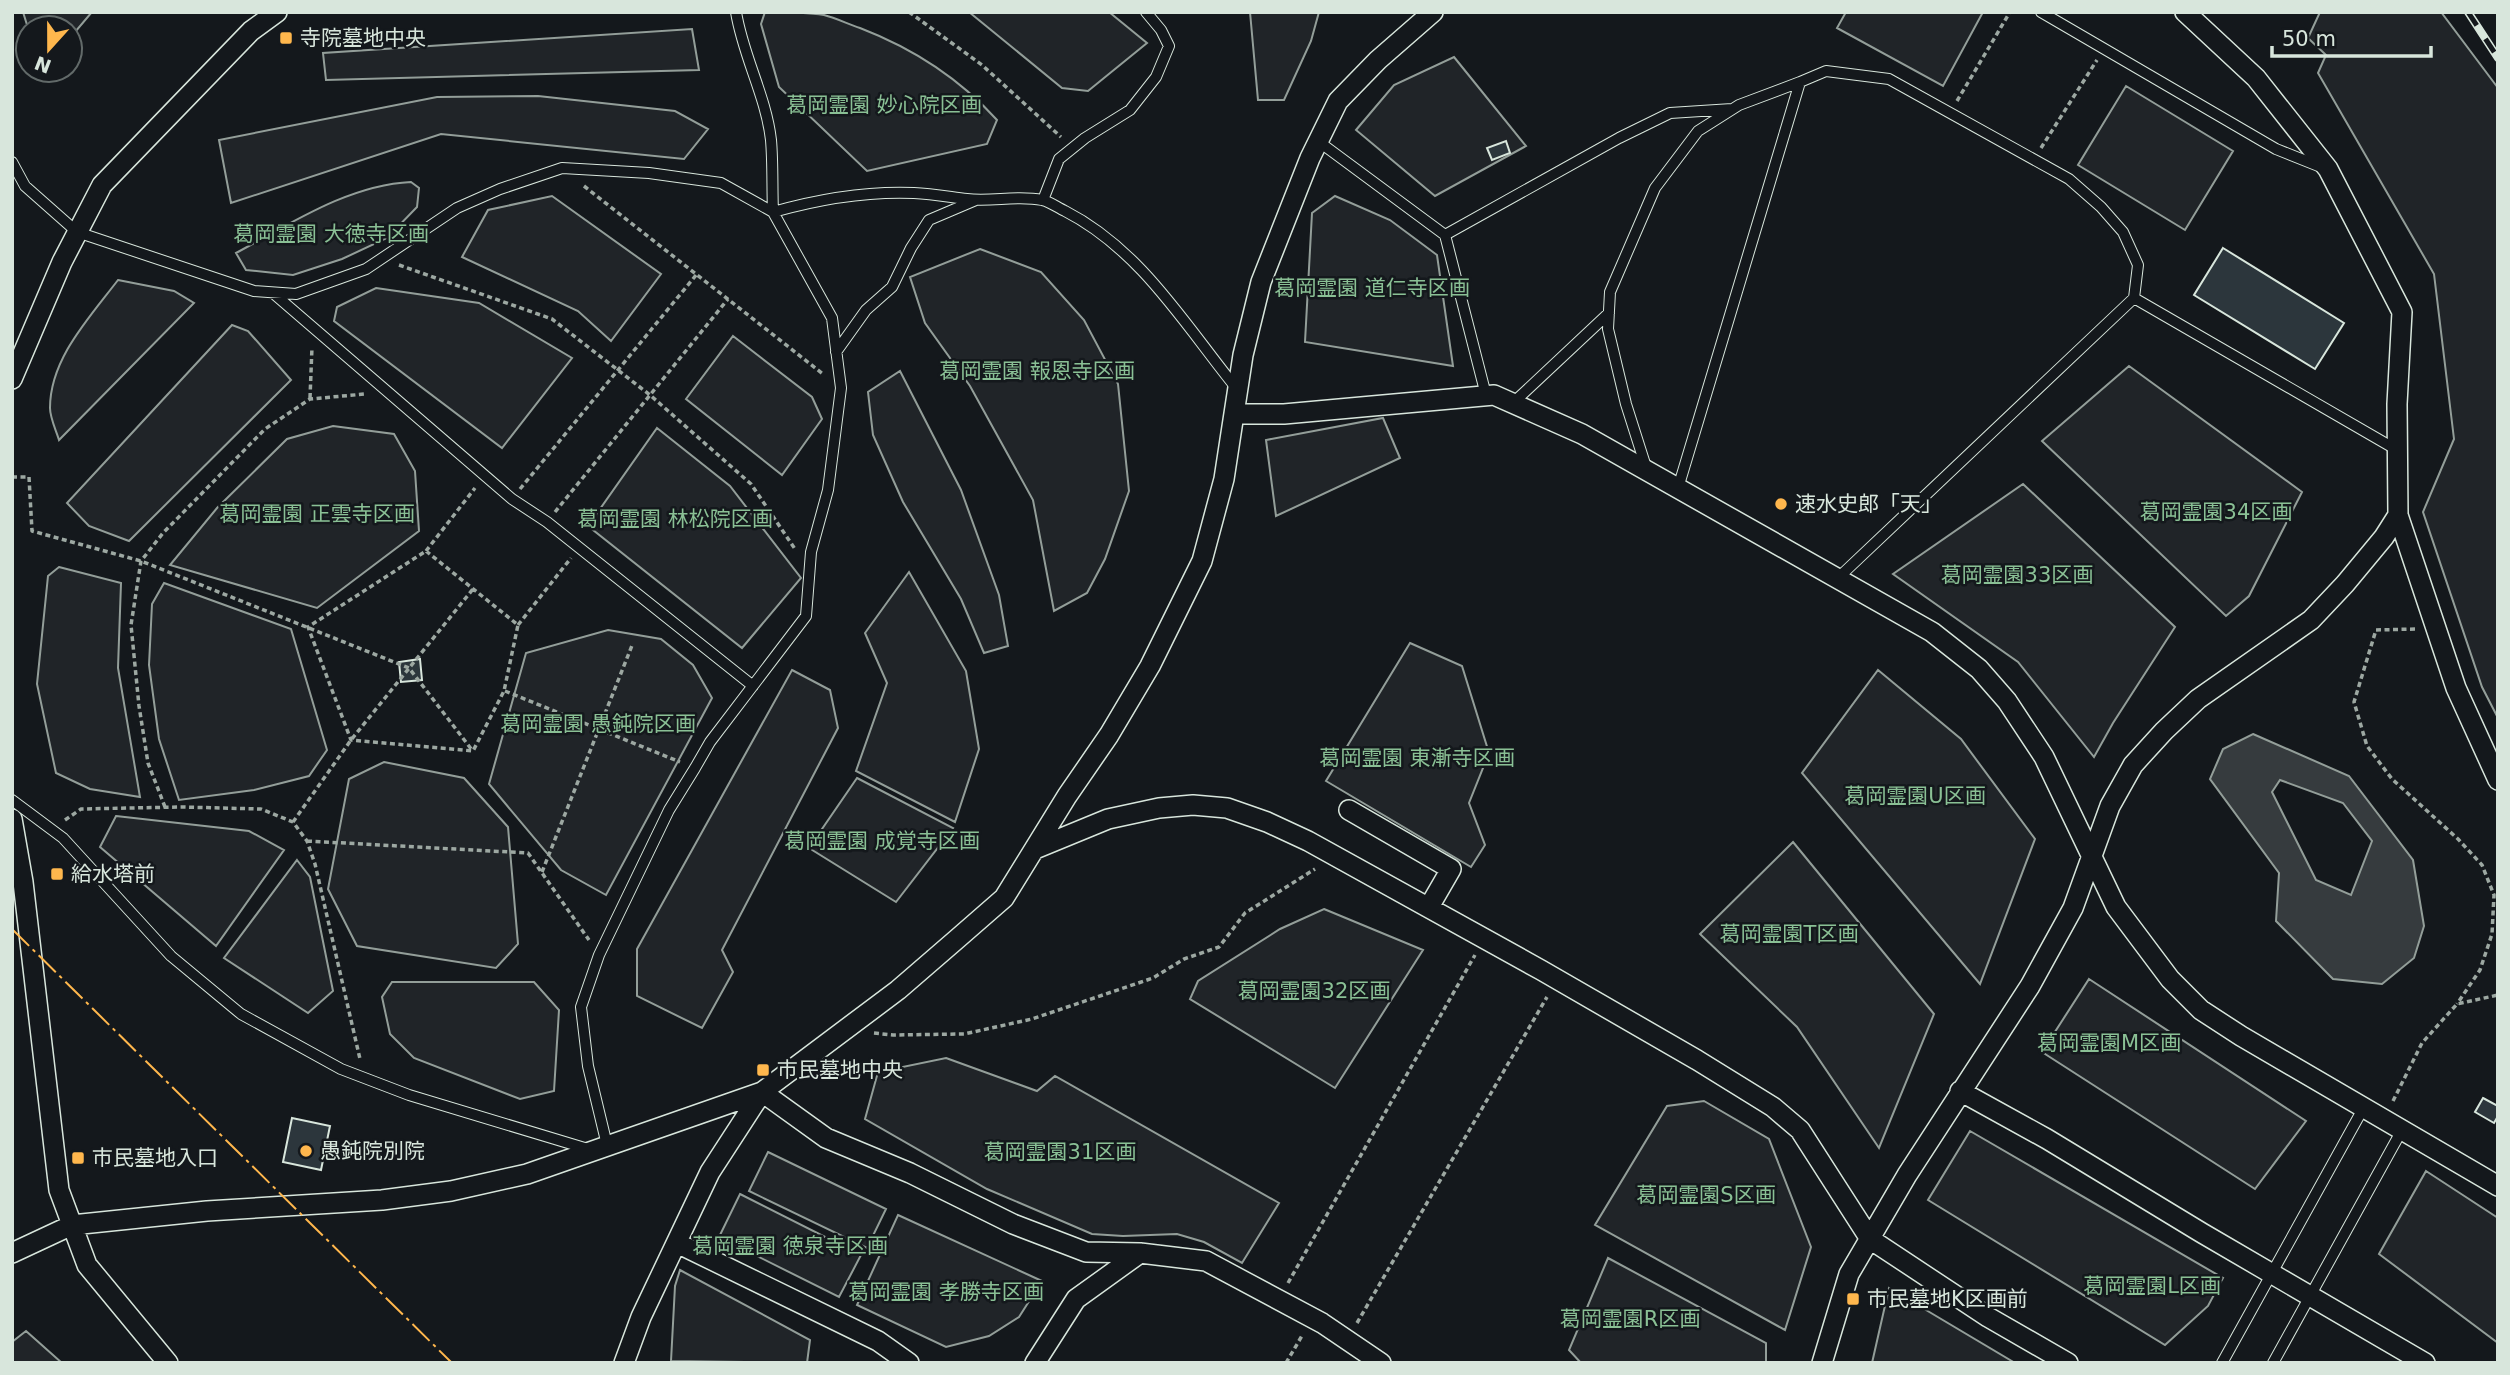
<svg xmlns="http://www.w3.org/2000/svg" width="2510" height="1375" font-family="'DejaVu Sans','Noto Sans JP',sans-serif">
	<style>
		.green { fill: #202428; stroke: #939e99; stroke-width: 2 }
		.water { fill: #363b3e; stroke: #939e99; stroke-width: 2; fill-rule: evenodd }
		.building { fill: #2c363c; stroke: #d8e6dc; stroke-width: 2 }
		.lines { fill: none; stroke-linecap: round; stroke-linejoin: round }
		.lane-casing { stroke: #d8e6dc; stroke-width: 12 }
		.street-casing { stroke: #d8e6dc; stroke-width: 22 }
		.path { stroke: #9da8a2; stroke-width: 3.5; stroke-dasharray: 5 3.5; stroke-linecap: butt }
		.lane { stroke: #14181c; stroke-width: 10 }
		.street { stroke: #14181c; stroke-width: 19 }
		.rail-casing { stroke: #d8e6dc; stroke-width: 8 }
		.rail { stroke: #14181c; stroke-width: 5; stroke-dasharray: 16; stroke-linecap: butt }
		.power { stroke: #ffb74d; stroke-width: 2; stroke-dasharray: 24 5 3.5 5; stroke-linecap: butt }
		.poi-dot { fill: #ffb74d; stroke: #14181c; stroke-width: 2.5 }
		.labels { text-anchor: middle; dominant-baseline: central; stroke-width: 5; stroke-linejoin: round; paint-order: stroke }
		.poi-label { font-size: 21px; fill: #d8e6dc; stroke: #14181c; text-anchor: start }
		.park-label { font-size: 21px; fill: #8ac095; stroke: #14181c }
	</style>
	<rect width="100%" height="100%" fill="#14181c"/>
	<path class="green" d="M23,12H92L70,38V28H28Z
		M765,12C785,12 805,12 824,15C836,18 848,24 860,28C912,48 959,78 997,120L987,144L867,171L779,87L761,24Z
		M969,12H1109L1147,43L1088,91L1062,88Z
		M1250,12H1319L1311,41L1284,100H1258Z
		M1846,12H1983L1943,86L1837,28Z
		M2320,12H2441L2498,88V718L2482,687L2423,512L2454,439L2434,274L2318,73L2326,55L2308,38Z
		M692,29L699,70L326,80L323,53Z
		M1454,57L1526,146L1435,196L1356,130L1394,85Z
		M2126,86L2233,151L2185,230L2078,165Z
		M538,96L675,111L708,129L684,159L441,134L231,203L219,140L437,97Z
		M411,182L419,188L417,207L387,238L342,259L293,275L246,270L236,253C290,224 348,185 411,182Z
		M552,196L661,274L611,341L578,311L462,257L488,210Z
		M1335,196L1390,220L1437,255L1453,366L1305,342L1312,213Z
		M980,249L1041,272L1084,320L1118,384L1129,491L1105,559L1087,593L1054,611L1033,500L970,386L925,323L910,277Z
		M118,280L174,291L194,303L59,440C56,430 50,418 50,408C50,359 89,318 118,280Z
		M376,288L479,303L572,358L502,448L334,321L337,307Z
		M232,325L248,331L291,380L129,541L89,526L67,503Z
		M733,336L812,397L822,419L782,475L686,399Z
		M2129,366L2302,492L2249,596L2226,616L2042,441Z
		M900,371L961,490L999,595L1008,646L984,653L961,599L903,502L873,435L868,392Z
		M1383,418L1400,458L1276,516L1266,440Z
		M333,426L394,434L415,471L419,531L317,608L170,565L217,508L287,439Z
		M657,428L730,486L801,578L742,648L588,526Z
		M2023,484L2175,627L2113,723L2094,757L2018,662L1893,574Z
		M59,567L121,583L118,668L140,797L90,789L56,773L37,684L48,576Z
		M909,572L966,671L979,749L955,822L856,771L887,683L865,633Z
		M164,583L291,629L327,750L309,776L254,790L179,800L159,739L149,665L152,604Z
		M608,630L661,639L693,665L712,698L606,895L561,870L489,784L526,653Z
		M1410,643L1462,666L1489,753L1469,803L1485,845L1471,867L1326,781Z
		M792,670L830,690L838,728L722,950L733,972L702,1028L637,996V949Z
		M1878,670L1961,739L2035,839L1980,984L1802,773Z
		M384,762L464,778L508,827L518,944L496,968L357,946L328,889L349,779Z
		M857,778L953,828L896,902L809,848Z
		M116,816L249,831L284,850L216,946L100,847Z
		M1793,842L1934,1014L1879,1148L1797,1027L1700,934Z
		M297,860L310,877L333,991L308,1013L224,958Z
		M1324,909L1423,950L1335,1088L1190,999L1198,981L1280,929Z
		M2089,979L2306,1121L2255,1189L2042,1052Z
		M392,982H534L559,1010L554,1091L520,1099L414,1058L390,1034L382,997Z
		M946,1058L1037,1091L1055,1076L1279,1203L1242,1263L1204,1242L1177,1234L1123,1236L1092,1234L987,1189L865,1119L878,1072Z
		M1704,1101L1769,1139L1811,1247L1785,1330L1595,1225L1667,1106Z
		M1970,1131L2223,1278L2208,1306L2165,1345L1928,1200Z
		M768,1152L886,1209L867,1248L749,1191Z
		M2426,1171L2498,1218V1343L2379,1254Z
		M740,1194L861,1255L839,1297L719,1237Z
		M898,1215L1042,1281L1019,1317L989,1336L946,1347L857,1305Z
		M1608,1258L1766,1343V1363H1581L1569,1350Z
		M680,1270L810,1340L807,1363L671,1361L675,1286Z
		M1889,1288L2015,1363H1872Z
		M26,1331L62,1363H12V1342Z"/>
	<path class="water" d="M2253,734L2349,776L2413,860L2424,926L2414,958L2382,984L2333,979L2276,921L2279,873L2210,779L2223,749ZM2280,780L2343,803L2372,841L2351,895L2316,880L2272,792Z"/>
	<path class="building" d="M1506,141L1510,153L1492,160L1487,148Z
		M2223,248L2344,323L2315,369L2194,295Z
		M420,659L422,680L401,682L399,662Z
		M2483,1098L2498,1106V1116L2494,1123L2475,1112Z
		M292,1118L330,1126L321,1170L283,1162Z"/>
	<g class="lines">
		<g class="lane-casing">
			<path id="lane" d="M736,12C743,56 766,96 771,140C773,163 772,188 773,212C819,199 866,191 914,193C932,194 950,197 967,199C991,202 1018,195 1042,200C1049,201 1058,208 1065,211C1141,250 1185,325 1237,389
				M2041,12L2276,149L2321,167
				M1318,141L1445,235L1486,395
				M12,162L25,186L77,232L254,291L296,294L366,269L457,208L500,189L562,168L649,173L721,183L773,212L832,318L841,388L828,490L811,552L806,616L710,742L695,768L669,810L599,955L581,1007L588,1066L607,1145
				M1043,200L1059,159L1085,138L1130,110L1156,77L1169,46L1161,30L1146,12
				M1445,235L1619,138L1670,113L1732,109
				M273,293L512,499L547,522L753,686
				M2134,298L2397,450
				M836,352L866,310L892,287L911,248L929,220L976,200
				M1513,403L1609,313
				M1646,467L1626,404L1608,329L1610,292L1655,188L1698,131L1739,105L1800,82
				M1678,488L1800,82L1826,71L1889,79L2069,179L2101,207L2123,232L2138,265L2134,298L1838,578
				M12,800L63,838L171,956L241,1014L341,1069L409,1095L588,1149
				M2222,1363L2364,1107
				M2273,1363L2402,1130"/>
		</g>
		<g class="street-casing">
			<path id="street" d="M2185,12L2256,78L2328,169L2402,312L2397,404L2398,515L2456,688L2498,780
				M12,379L62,262L102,185L251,31L277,12
				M1234,414H1284L1494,395L1582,434L1932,632L1979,669L2007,701L2044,757L2116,907L2170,979L2201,1010L2241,1036L2498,1186
				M1349,810L1451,869L1429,907
				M12,819L23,882L59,1190L87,1265L168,1363
				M1035,849L1108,819L1159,808L1193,805L1227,808L1267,822L1308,841L1541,970L1697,1060L1773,1107L1800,1130L1870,1239L1988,1317L2068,1363
				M1960,1091L2047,1139L2202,1233L2425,1363
				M677,1243L878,1341L909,1363
				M12,1253L72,1225L207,1211L382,1200L451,1191L527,1174L762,1092L898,990L957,939L1004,898L1067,796L1109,735L1150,666L1202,561L1224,479L1243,355L1261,282L1310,158L1338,101L1378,60L1433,12
				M624,1363L641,1317L710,1172L762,1092L826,1138L910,1173L1013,1224L1086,1252L1140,1253L1206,1261L1322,1323L1381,1363
				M1035,1363L1076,1299L1140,1253
				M1822,1363L1849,1274L1907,1175L2030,986L2073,908L2110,806L2133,765L2164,731L2198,699L2311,620L2345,584L2384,537L2398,515"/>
		</g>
		<path class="path" d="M909,12L982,65L1061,137
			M1957,101L2010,12
			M2041,148L2097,60
			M584,186L823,374
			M399,265L552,319L650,395L751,484L795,549
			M310,398L312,347
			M12,477H29L32,531L141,561L409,668L472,750
			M520,489L697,274
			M555,512L728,299
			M426,551L518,625L504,691L473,751L351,740L308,627Z
			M426,551L475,488
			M518,625L571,558
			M2415,629L2376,630L2354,702L2367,746L2392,779L2458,839L2482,865L2494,895L2492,934L2480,970L2457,1004
			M505,691L680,762
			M165,807L148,763L139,706L131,625L141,561L163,533L265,429L310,399L365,394
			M65,820L81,809L182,807L261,809L293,822L307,841L315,864L360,1059
			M293,822L351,740L473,589
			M307,841L528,853L589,940
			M542,872L633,643
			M874,1033L893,1035L964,1034L1032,1019L1153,978L1184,959L1219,947L1245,913L1315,869
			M2393,1101L2422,1043L2457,1004L2498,995
			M1288,1283L1475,955
			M1357,1323L1547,997
			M1286,1363L1303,1334"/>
		<use href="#lane" class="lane"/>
		<use href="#street" class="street"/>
		<g class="rail-casing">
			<path id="rail" d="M2468,12L2498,58"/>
		</g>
		<use href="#rail" class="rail"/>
		<path class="power" d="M12,929L452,1363"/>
	</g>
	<g class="poi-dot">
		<rect x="279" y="31" width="14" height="14" rx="3.5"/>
		<circle cx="1781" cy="504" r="7"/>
		<rect x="50" y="867" width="14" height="14" rx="3.5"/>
		<rect x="756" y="1063" width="14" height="14" rx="3.5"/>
		<circle cx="306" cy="1151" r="7"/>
		<rect x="71" y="1151" width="14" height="14" rx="3.5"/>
		<rect x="1846" y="1292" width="14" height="14" rx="3.5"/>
	</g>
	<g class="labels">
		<g class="poi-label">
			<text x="300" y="38">寺院墓地中央</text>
			<text x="1795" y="504">速水史郎「天」</text>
			<text x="71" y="874">給水塔前</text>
			<text x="777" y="1070">市民墓地中央</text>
			<text x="320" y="1151">愚鈍院別院</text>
			<text x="92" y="1158">市民墓地入口</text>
			<text x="1867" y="1299">市民墓地K区画前</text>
		</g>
		<g class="park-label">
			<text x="884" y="105">葛岡霊園 妙心院区画</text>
			<text x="331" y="234">葛岡霊園 大徳寺区画</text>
			<text x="1372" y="288">葛岡霊園 道仁寺区画</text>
			<text x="1037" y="371">葛岡霊園 報恩寺区画</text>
			<text x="2216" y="512">葛岡霊園34区画</text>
			<text x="317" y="514">葛岡霊園 正雲寺区画</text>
			<text x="675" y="519">葛岡霊園 林松院区画</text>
			<text x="2017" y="575">葛岡霊園33区画</text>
			<text x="598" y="724">葛岡霊園 愚鈍院区画</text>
			<text x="1417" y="758">葛岡霊園 東漸寺区画</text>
			<text x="1915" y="796">葛岡霊園U区画</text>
			<text x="882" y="841">葛岡霊園 成覚寺区画</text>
			<text x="1789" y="934">葛岡霊園T区画</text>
			<text x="1314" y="991">葛岡霊園32区画</text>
			<text x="2109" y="1043">葛岡霊園M区画</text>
			<text x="1060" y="1152">葛岡霊園31区画</text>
			<text x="1706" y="1195">葛岡霊園S区画</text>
			<text x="790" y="1246">葛岡霊園 徳泉寺区画</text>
			<text x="2152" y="1286">葛岡霊園L区画</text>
			<text x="946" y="1292">葛岡霊園 孝勝寺区画</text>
			<text x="1630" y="1319">葛岡霊園R区画</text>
		</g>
	</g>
	<rect width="2510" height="1375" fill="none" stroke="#d8e6dc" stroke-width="28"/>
	<g transform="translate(49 49) rotate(201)"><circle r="33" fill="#14181c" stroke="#626a69" stroke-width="2"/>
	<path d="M0-5L12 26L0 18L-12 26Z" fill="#ffb74d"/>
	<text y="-10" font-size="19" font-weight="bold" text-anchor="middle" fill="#d8e6dc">N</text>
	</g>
	<path d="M2272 46v10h159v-10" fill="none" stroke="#d8e6dc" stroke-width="3.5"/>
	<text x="2282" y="46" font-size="21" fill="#d8e6dc" stroke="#14181c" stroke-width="5" paint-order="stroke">50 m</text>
</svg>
